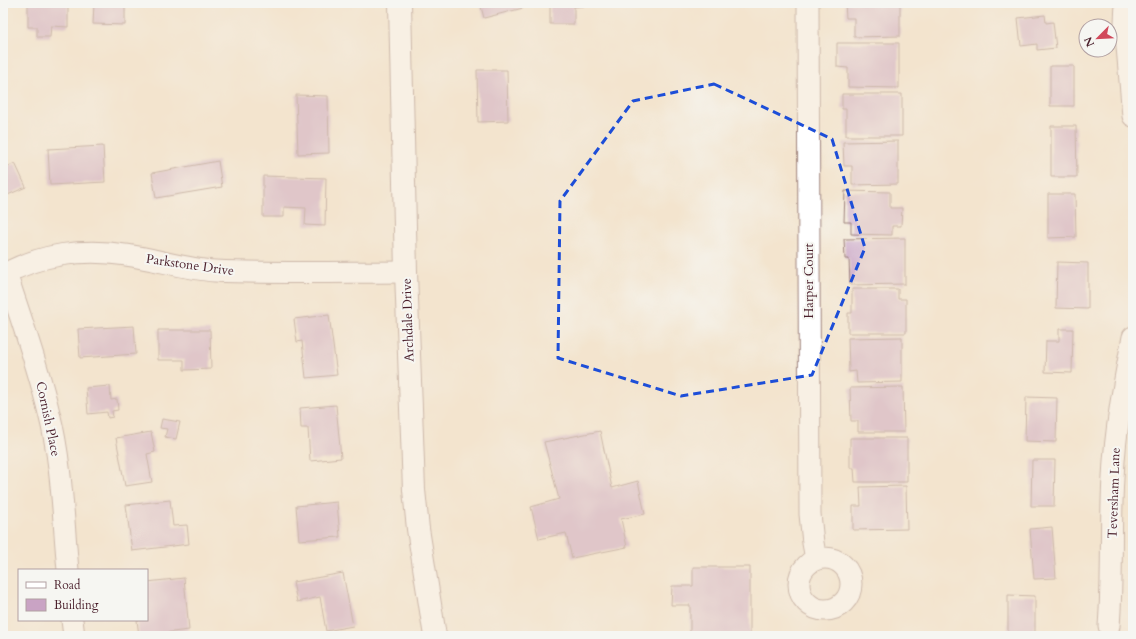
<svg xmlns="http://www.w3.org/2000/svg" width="1136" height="639" font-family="Cardo,serif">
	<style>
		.building { fill: #c9a3c4 }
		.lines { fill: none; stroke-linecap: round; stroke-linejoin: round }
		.minor-casing { stroke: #9e827c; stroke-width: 23 }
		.tertiary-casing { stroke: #9e827c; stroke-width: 24 }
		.minor { stroke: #fff; stroke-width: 21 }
		.tertiary { stroke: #fff; stroke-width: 22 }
		.marked { fill: none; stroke: #1d4ed8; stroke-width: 3; stroke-dasharray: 8 5; stroke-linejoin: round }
		.labels { text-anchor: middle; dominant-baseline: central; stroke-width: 4; stroke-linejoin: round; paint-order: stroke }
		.street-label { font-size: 13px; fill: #4a1f2b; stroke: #f6f6f2 }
	</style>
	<rect width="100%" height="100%" fill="#f6f6f2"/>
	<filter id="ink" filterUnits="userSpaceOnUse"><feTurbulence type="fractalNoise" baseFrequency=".025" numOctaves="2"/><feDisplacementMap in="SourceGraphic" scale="8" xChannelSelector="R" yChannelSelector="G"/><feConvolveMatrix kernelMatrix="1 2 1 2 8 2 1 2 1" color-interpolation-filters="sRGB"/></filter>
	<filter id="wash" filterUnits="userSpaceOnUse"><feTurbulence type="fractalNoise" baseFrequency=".012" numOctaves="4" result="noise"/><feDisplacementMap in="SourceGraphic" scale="16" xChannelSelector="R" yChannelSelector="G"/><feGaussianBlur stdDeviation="0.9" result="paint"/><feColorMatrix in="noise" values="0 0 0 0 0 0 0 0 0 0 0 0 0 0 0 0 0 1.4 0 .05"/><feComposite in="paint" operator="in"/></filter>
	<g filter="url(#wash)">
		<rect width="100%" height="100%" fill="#f3e4ce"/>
		<g id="blocks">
			<path class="building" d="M28,3H68V27L51,26L50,37H37V27H28Z
				M94,3H125V25L93,24Z
				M480,3H522L523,8L484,18Z
				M550,3H584V6L574,7V24H550Z
				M845,3H900V36L854,37V18H846Z
				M1045,15L1046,23L1053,22L1056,48L1037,50V44L1021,46L1018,18Z
				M837,43H899V88L848,87V68L837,67Z
				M1050,66H1074V106H1050Z
				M477,70H507L508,121L478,122Z
				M842,94H902V136H846V109H842Z
				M296,95L328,96L329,153L298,154Z
				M1051,126H1076L1077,177H1051Z
				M898,141V184L852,185V166H844L843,142Z
				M103,146L105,182L50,185L48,149Z
				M218,161L222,187L156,198L152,173Z
				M15,163L26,187L3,197V169Z
				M263,176L326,178L325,226L305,225L306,208L284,207V217H263Z
				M845,191L890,192V208H902L901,226H892V235L851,234V222H844Z
				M1048,194H1075L1076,237L1048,238Z
				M905,238V284L850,285L849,259H845L844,239Z
				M1057,262L1088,263V309L1056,308Z
				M852,289H898V299H906V333H848V313H852Z
				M329,315L337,375L306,378L302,341L297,342L294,319Z
				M134,326L136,354L80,358L78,329Z
				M1059,329H1073L1072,373L1045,372L1046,341H1059Z
				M158,330H210L211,369L184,370V360H158Z
				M902,337V382L857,383L856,371L849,372L848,338Z
				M110,386L111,400L117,399L118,410L112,411L113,417L108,418L107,412L88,414L86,388Z
				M903,387L904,432H858V421H851L850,388Z
				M1026,397L1057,398L1056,442L1025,441Z
				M336,405L341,458L310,461L308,428H301L300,408Z
				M162,419L180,422L176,439L165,437L167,429L160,428Z
				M600,431L612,488L638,481L645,514L621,519L627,547L572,558L566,533L539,539L531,507L559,499L544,442Z
				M151,432L155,452L147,454L152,482L125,486L116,438Z
				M850,438H907V482H855L854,468H850Z
				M1032,460H1055L1054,506H1031Z
				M906,486L907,529L853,530V506H861L860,487Z
				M170,500L173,526L187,525L189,544L132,551L126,505Z
				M337,502L340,537L299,540L296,506Z
				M1052,527L1056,578L1034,579L1030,529Z
				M693,567H750V636H690V605H671L672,586H693Z
				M343,573L353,626L326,631L320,597L297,602L293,582Z
				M184,578L189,630L139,636L137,620H147V582Z
				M1008,595L1035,596V636H1008Z
				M3,613H4L7,636H3Z"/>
		</g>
	</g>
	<g filter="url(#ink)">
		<use href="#blocks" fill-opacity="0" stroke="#9e827c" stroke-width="1"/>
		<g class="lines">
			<g class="minor-casing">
				<path id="minor" d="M808,3L810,514L813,543L816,559
					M1126,3L1125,23L1133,116
					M6,273C21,319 38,366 49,413C62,463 63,518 68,570
					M3,275C40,254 84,248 126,255C156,259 185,269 215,271C279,274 343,272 406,272
					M799 584a26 26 0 1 1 52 0a26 26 0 1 1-52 0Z
					M72,620L74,636
					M1109,626C1113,577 1110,527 1113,478C1115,430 1124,383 1133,337"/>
			</g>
			<g class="tertiary-casing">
				<path id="tertiary" d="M400,3L406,272L414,490L418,529L435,636"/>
			</g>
			<use href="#minor" class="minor"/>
			<use href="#tertiary" class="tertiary"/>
		</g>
	</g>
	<path d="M0 0H1136V639H0ZM714,84L832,139L865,248L812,375L681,396L558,358L560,201L633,101Z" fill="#f3e4ce" fill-opacity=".55" fill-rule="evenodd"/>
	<path class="marked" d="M714,84L832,139L865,248L812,375L681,396L558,358L560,201L633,101Z"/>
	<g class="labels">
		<g class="street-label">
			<text transform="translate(190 265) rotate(8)">Parkstone Drive</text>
			<text transform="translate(809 281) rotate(-90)">Harper Court</text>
			<text transform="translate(408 320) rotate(-92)">Archdale Drive</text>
			<text transform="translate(48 419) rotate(78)">Cornish Place</text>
			<text transform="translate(1114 493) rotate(-88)">Teversham Lane</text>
		</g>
	</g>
	<rect width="1136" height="639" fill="none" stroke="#f6f6f2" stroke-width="16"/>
	<rect x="18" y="569" width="130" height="52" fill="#f6f6f2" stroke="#b1a0a2"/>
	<rect x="26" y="582" width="20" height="6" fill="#ffffff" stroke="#b1a0a2"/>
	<text x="54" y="589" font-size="12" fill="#4a1f2b">Road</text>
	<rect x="26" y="599" width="20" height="12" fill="#c9a3c4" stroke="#b1a0a2"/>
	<text x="54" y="609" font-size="12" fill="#4a1f2b">Building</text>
	<g transform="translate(1098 38) rotate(246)"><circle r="19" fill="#f6f6f2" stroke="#b1a0a2"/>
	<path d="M0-3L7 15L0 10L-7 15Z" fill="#d1495b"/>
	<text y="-6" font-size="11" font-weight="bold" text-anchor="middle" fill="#4a1f2b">N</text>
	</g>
</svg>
